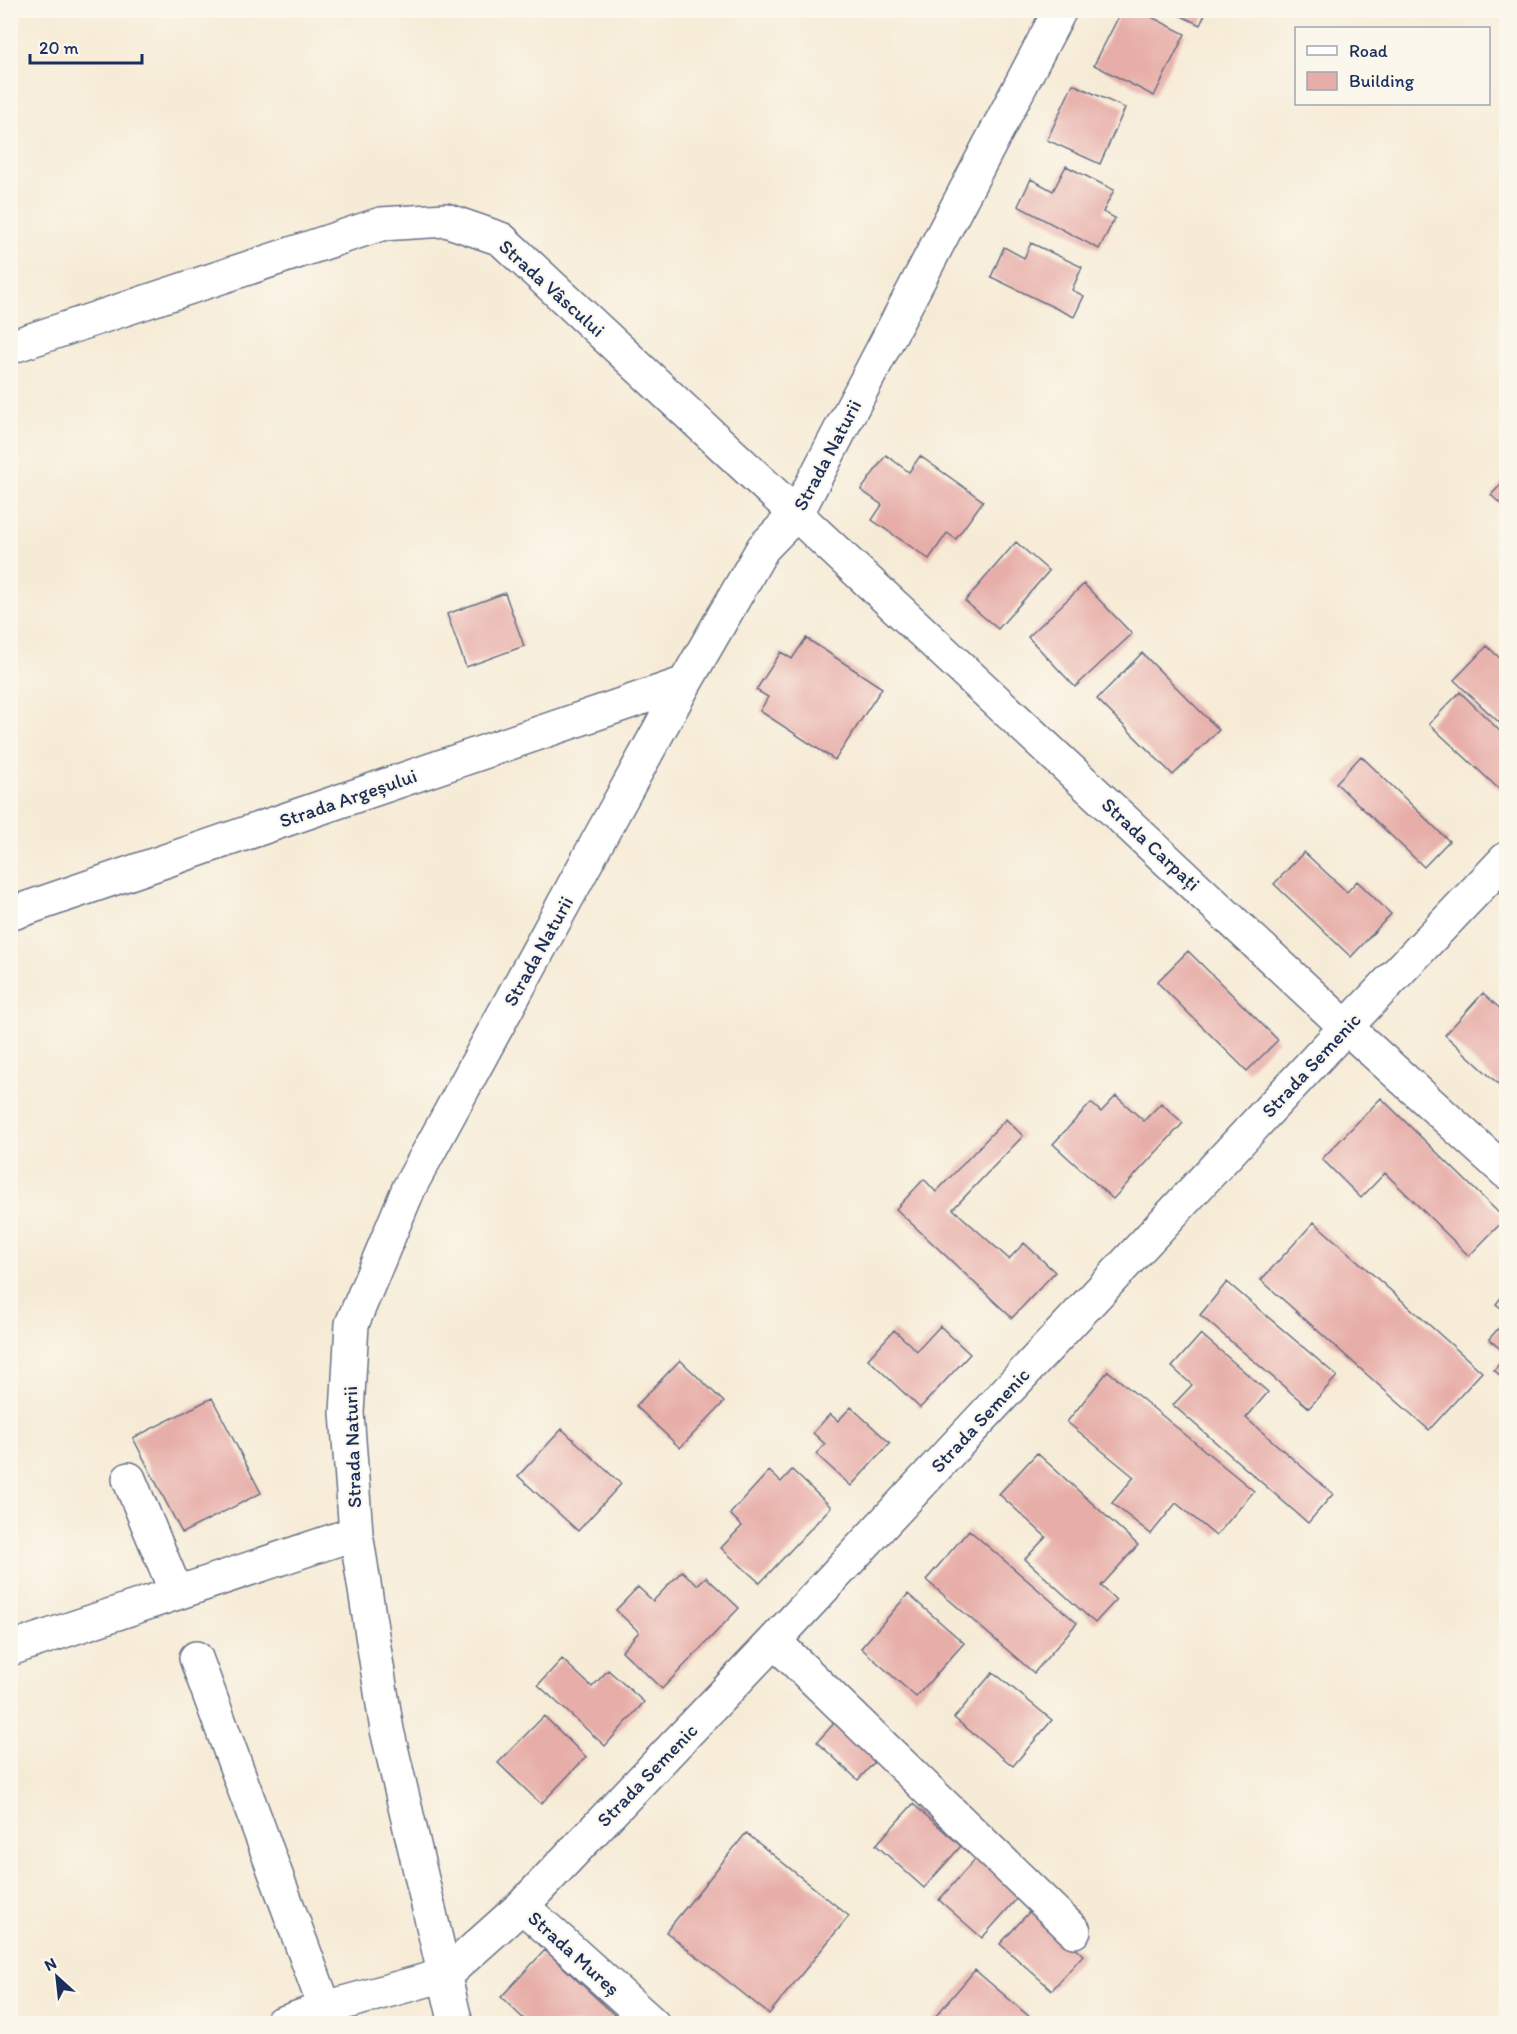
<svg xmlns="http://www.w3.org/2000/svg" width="1517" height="2034" font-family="Itim,sans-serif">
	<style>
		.building { fill: #e7ada8 }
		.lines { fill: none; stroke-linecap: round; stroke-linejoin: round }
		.minor-casing { stroke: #687188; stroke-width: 36 }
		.minor { stroke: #fff; stroke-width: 33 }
		.labels { text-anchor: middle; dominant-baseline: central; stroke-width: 4.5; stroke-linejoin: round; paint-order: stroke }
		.street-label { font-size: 20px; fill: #1b2f5e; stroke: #fbf7ec }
	</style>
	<rect width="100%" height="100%" fill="#fbf7ec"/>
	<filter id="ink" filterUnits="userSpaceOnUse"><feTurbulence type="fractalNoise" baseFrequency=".0167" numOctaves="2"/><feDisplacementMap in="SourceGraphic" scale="12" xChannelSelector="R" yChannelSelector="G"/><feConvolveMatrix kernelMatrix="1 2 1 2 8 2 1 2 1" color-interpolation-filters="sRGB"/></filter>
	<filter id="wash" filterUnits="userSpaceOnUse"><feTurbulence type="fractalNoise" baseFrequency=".008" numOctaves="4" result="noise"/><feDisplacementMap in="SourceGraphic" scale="24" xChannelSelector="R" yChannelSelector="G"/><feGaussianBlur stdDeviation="1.35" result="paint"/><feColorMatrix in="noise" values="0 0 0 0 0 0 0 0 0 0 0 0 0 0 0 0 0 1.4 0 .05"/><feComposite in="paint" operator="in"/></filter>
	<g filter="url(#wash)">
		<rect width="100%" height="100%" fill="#f6ebd6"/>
		<g id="blocks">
			<path class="building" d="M1122,10H1138L1185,34L1154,96L1094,65Z
				M1169,10H1207L1200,25Z
				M1073,84L1125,108L1100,164L1047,140Z
				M1066,166L1114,190L1103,212L1115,218L1099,249L1018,206L1031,179L1053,191Z
				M1031,243L1082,267L1072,290L1084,296L1074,317L991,277L1004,247L1024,258Z
				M886,455L909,472L920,456L983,501L956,539L947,533L929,559L872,520L882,505L861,490Z
				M1506,479V509L1491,495Z
				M1016,542L1049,571L998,629L965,601Z
				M1084,584L1132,634L1075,687L1028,637Z
				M505,593L524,646L466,667L447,614Z
				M806,638L882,688L835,760L760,711L768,697L756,690L781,652L792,659Z
				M1487,646L1506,664V729L1454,680Z
				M1142,653L1219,730L1173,775L1097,699Z
				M1460,692L1506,737V783L1500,790L1429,724Z
				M1361,756L1449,841L1424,867L1336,783Z
				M1304,852L1347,892L1357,881L1391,914L1351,957L1274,884Z
				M1188,951L1278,1040L1247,1071L1157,982Z
				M1483,993L1506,1014V1091L1445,1035Z
				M1116,1096L1144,1121L1161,1103L1183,1123L1113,1199L1053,1144L1091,1103L1101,1112Z
				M1381,1098L1505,1219L1469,1256L1385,1173L1361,1198L1322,1159Z
				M1006,1119L1023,1136L953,1209L1009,1259L1024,1243L1055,1272L1012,1318L896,1209L924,1179L936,1192Z
				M1314,1222L1482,1372L1429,1430L1261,1280Z
				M1227,1282L1337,1376L1309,1408L1200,1315Z
				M1506,1291V1312L1496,1304Z
				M1506,1320V1354L1489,1339Z
				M940,1326L970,1354L920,1408L868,1359L894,1330L917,1351Z
				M1201,1334L1268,1392L1246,1418L1333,1494L1308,1523L1173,1405L1192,1385L1172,1367Z
				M1506,1356V1381L1494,1370Z
				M680,1360L724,1402L680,1448L636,1406Z
				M1108,1371L1254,1491L1216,1536L1176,1503L1151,1534L1112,1503L1134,1477L1067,1422Z
				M212,1398L261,1493L182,1533L133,1438Z
				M851,1407L890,1443L851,1486L816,1454L825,1444L813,1433L830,1414L838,1421Z
				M562,1429L621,1484L578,1531L518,1476Z
				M1037,1453L1138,1545L1101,1586L1116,1600L1095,1623L1025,1559L1046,1537L999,1494Z
				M792,1470L831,1507L760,1583L721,1548L742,1526L730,1514L769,1471L781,1482Z
				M969,1530L1077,1623L1034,1673L926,1580Z
				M682,1571L697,1585L706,1577L739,1608L662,1689L622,1651L639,1632L616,1610L638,1587L653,1601Z
				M908,1594L964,1643L916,1697L861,1648Z
				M562,1659L592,1687L608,1670L644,1702L605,1746L538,1685Z
				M993,1672L1052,1720L1013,1766L954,1718Z
				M544,1716L586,1757L541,1804L498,1763Z
				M838,1719L880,1756L858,1780L817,1742Z
				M913,1804L961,1846L924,1888L876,1845Z
				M746,1833L849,1916L769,2014L666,1932Z
				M977,1857L1020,1895L982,1938L939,1900Z
				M1032,1909L1083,1955L1052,1990L1000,1944Z
				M545,1950L624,2024H529L501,1997Z
				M975,1970L1038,2024H929Z"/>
		</g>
	</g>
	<g filter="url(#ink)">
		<use href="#blocks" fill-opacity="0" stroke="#687188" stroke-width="1.5"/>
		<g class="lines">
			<g class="minor-casing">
				<path id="minor" d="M10,347L381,224L446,220L501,239L1346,1027L1506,1172
					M10,914L685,683
					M129,1479L176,1592
					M774,1641L1074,1931
					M10,1649L356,1533
					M196,1658L325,2008
					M522,1906L653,2024
					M280,2024L325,2008L445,1975L522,1906L774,1641L1346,1027L1506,859
					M456,2024L387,1730L356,1533L347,1413L352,1324L409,1188L593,850L685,683L763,548L797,513L1060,10"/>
			</g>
			<use href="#minor" class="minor"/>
		</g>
	</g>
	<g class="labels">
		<g class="street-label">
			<text transform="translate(552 288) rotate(42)">Strada Vâscului</text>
			<text transform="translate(827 455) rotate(-62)">Strada Naturii</text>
			<text transform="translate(348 798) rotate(-19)">Strada Argeșului</text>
			<text transform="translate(1151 844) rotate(43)">Strada Carpați</text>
			<text transform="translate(538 951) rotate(-61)">Strada Naturii</text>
			<text transform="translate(1311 1065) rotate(-47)">Strada Semenic</text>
			<text transform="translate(980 1420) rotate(-47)">Strada Semenic</text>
			<text transform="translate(352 1447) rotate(-92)">Strada Naturii</text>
			<text transform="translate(647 1775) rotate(-46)">Strada Semenic</text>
			<text transform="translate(574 1953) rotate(42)">Strada Mureș</text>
		</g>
	</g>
	<rect width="1517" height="2034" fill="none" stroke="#fbf7ec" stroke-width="36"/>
	<rect x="1295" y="27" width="195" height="78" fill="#fbf7ec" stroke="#a1a7b3" stroke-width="1.5"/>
	<rect x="1307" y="46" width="30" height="9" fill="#ffffff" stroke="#a1a7b3" stroke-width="1.5"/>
	<text x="1349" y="57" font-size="18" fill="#1b2f5e">Road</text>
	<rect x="1307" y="72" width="30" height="18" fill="#e7ada8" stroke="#a1a7b3" stroke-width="1.5"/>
	<text x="1349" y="87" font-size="18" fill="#1b2f5e">Building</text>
	<g transform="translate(57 1977) rotate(333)" stroke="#fbf7ec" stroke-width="4.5" paint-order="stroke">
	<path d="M0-4.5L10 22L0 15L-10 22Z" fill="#1b2f5e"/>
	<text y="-9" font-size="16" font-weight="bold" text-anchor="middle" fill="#1b2f5e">N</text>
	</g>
	<path d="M30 54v9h112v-9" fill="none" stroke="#1b2f5e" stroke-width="3"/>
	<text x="39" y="54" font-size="18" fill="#1b2f5e" stroke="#fbf7ec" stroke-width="4.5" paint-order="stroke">20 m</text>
</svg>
